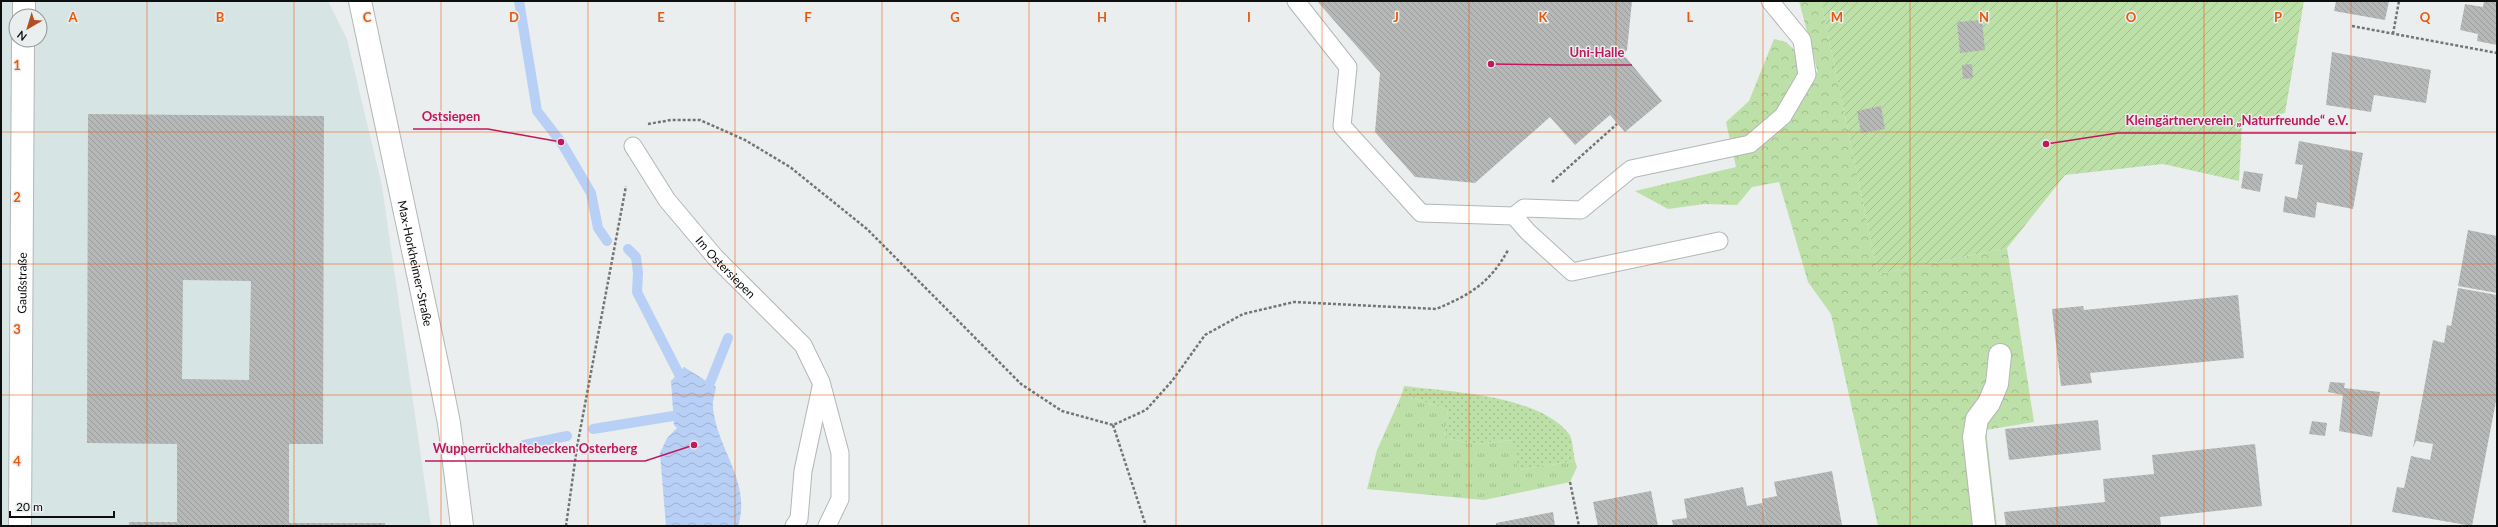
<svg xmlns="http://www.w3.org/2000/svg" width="2498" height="527" font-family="Lato,sans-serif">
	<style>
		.built { fill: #d7e4e4; fill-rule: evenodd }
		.grass { fill: url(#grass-dots) }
		.forest { fill: url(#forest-crowns) }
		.park { fill: url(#park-tufts) }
		.garden { fill: url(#garden-furrows) }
		.water { fill: url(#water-waves) }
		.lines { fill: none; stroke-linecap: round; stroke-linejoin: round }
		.stream { stroke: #b8d0f5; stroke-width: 10 }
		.building { fill: url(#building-back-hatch); fill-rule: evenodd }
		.lane-casing { stroke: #b3b7b7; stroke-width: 19 }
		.street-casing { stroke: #b3b7b7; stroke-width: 24 }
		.path { stroke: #737575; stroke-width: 2.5; stroke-dasharray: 3 2; stroke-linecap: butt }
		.lane { stroke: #fff; stroke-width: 17 }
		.street { stroke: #fff; stroke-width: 22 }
		.grid { fill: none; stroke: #e8590c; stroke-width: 1; stroke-opacity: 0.55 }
		.labels { text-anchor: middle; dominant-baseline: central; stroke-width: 3; stroke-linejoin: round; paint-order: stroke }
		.street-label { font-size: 12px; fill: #0d0e0e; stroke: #eaeeee }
		.grid-label { font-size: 13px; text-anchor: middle; font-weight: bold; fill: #e8590c; stroke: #eaeeee; stroke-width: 3; stroke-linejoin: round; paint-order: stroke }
		.leader { fill: none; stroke: #c2185b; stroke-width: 1.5 }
		.callout-dot { fill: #c2185b; stroke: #eaeeee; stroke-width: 1.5 }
		.callout-label { font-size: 13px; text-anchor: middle; font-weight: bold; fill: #c2185b; stroke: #eaeeee; stroke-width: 3; stroke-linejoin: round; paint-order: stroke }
	</style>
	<defs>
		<pattern id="grass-dots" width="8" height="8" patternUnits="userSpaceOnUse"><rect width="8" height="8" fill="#bce0a8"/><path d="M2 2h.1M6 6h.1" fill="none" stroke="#a0bf8f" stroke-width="1.8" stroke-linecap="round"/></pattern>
		<pattern id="forest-crowns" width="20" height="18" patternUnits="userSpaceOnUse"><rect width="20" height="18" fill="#bce0a8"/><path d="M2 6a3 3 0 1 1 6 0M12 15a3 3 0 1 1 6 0" fill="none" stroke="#a0bf8f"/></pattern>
		<pattern id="park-tufts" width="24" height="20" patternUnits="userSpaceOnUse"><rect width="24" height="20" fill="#bce0a8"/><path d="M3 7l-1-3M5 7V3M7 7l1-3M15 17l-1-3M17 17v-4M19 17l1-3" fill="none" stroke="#a0bf8f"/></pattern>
		<pattern id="garden-furrows" width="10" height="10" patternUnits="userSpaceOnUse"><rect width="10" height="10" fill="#bce0a8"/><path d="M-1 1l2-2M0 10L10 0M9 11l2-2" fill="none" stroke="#a0bf8f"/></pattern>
		<pattern id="water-waves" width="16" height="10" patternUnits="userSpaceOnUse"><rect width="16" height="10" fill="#b8d0f5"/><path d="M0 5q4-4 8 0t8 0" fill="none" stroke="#9db1d1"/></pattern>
		<pattern id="building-back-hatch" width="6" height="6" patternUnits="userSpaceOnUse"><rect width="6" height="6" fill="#b5b8b6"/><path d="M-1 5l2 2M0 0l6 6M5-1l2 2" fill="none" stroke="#9a9d9b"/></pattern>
	</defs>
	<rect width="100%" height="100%" fill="#eaeeee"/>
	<path class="built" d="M1,1H328L347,39L382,186L431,526H1ZM16,16H40V40H16Z"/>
	<path class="grass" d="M1404,386C1451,392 1539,395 1569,434C1573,439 1573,453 1575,461L1518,470L1512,440L1477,444L1444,438L1448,410L1402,394Z"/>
	<path class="forest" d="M1799,1H1821L1878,274L2007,248L2034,422L1986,430L1997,526H1878L1831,314L1808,282L1779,182L1752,187L1737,205L1704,204L1668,209L1635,191L1736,167L1726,122L1749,101L1774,39L1786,42L1818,73Z"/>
	<path class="park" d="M1402,394L1448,410L1444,438L1477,444L1513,440L1518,470L1575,461L1577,467L1570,482L1484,500L1367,489L1377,450Z"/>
	<path class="garden" d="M1821,1H2304L2285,113L2242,124L2239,181L2163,164L2065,175L2007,248L1878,274Z"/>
	<path class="water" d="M684,367L716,387C715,394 712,402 713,408C717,449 752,483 738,526H666L660,453L667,438L677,428L674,425L671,381Z"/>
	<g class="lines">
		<path class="stream" d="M519,1L537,111L561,142L591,193L598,228L607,241
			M628,249L636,257L638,273L637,292L679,374
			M710,383L728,338
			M593,429L673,416
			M524,445L567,436"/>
	</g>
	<path class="building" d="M1317,1H1632L1627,50L1623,54L1662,101L1625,132L1610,115L1575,145L1550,117L1475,183L1415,177L1375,132L1380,73Z
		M2336,1H2389L2385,20L2334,11Z
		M2484,1H2497V45L2477,41L2478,34L2460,30L2465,4L2483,7Z
		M1982,20L1985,50L1960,53L1957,22Z
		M2332,52L2431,70L2426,103L2374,95L2371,112L2326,105Z
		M1972,64L1973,78L1963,79L1962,65Z
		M1881,106L1885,129L1861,133L1857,111Z
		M88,114L324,116L323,444H289V523H385V526H129V522H177V444L87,443ZM183,280L251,281L249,380L182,379Z
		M2299,141L2363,153L2353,209L2317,202L2315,218L2283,212L2285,196L2297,199L2303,165L2295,164Z
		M2244,171L2263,174L2260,192L2241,188Z
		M2468,230L2497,236V293L2458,286Z
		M2458,288L2497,295V396L2472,526L2392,512L2397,487L2404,488L2411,456L2430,460L2433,444L2416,441L2413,448L2433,340L2444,343L2447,325L2451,326Z
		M2238,295L2244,358L2090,373L2092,383L2061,386L2052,309L2083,306L2084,310Z
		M2330,382L2345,383L2344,388L2380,392L2372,437L2339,431L2343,395L2328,392Z
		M2098,420L2101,450L2009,460L2005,429Z
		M2312,421L2327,423L2325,436L2309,434Z
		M2255,444L2262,506L2160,517L2161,526H2006L2004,512L2105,502L2103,479L2154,474L2152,455Z
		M1832,471L1842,525L1673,526L1672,520L1687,518L1684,499L1743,487L1747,506L1762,503L1766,521L1762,499L1777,496L1774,482Z
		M1651,491L1658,526H1598L1593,502Z
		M1553,512L1555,526H1496V523Z"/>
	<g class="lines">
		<g class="lane-casing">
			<g id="lane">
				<path d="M1296,1L1348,67L1342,126L1421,213L1514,216L1524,208L1581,210L1631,169L1750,144L1783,116L1807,75L1802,40L1770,1"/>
				<path id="s1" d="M633,146L667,200L715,257L803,345L821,382L840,453V499L827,526"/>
				<path d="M1514,216L1528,232L1572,272L1719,241"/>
				<path d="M794,526L799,519L803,471L821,387"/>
			</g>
		</g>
		<g class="street-casing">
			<g id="street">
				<path id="s2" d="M360,1L438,368L449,423L462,526"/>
				<path d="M24,16V1"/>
				<path id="s3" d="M20,526L23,40"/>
				<path d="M1984,526L1974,437L1977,419L1989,403L1997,384L2000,355"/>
			</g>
		</g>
		<path class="path" d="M2352,26L2497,53
			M2393,34L2399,1
			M648,124L671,120H700L745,140L790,167L867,229L1021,384L1062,411L1113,425L1146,410L1172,381L1205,335L1243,314L1294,302L1436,309C1470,295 1490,283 1508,250
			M1552,182L1617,124
			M1113,425L1146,526
			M1570,482L1579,526
			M566,526L577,447L626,186"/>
		<use href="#lane" class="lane"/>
		<use href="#street" class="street"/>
	</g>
	<path class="grid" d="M147,1V526M294,1V526M441,1V526M588,1V526M735,1V526M882,1V526M1029,1V526M1176,1V526M1322,1V526M1469,1V526M1616,1V526M1763,1V526M1910,1V526M2057,1V526M2204,1V526M2351,1V526M1,132H2497M1,264H2497M1,395H2497"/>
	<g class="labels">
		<g class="street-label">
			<text stroke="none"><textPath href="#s2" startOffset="268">Max-Horkheimer-Straße</textPath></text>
			<text stroke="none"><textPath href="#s1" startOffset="153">Im Ostersiepen</textPath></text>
			<text stroke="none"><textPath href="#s3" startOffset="243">Gaußstraße</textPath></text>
		</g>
	</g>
	<g class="grid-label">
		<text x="73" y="22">A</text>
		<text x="220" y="22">B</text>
		<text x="367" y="22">C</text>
		<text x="514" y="22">D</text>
		<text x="661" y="22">E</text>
		<text x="808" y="22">F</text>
		<text x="955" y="22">G</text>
		<text x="1102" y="22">H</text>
		<text x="1249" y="22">I</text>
		<text x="1396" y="22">J</text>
		<text x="1543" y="22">K</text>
		<text x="1690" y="22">L</text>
		<text x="1837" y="22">M</text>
		<text x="1984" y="22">N</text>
		<text x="2131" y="22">O</text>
		<text x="2278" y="22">P</text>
		<text x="2425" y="22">Q</text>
		<text x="17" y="70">1</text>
		<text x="17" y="202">2</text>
		<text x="17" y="334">3</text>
		<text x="17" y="466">4</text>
	</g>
	<path class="leader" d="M1491 64L1561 65H1632M561 142L488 129H413M2046 144L2118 133H2356M694 445L645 461H425"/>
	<g class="callout-dot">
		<circle cx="1491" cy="64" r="4"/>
		<circle cx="561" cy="142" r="4"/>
		<circle cx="2046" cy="144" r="4"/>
		<circle cx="694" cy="445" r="4"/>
	</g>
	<g class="callout-label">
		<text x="1597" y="57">Uni-Halle</text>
		<text x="451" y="121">Ostsiepen</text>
		<text x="2237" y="125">Kleingärtnerverein „Naturfreunde“ e.V.</text>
		<text x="535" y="453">Wupperrückhaltebecken Osterberg</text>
	</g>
	<rect width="2498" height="527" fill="none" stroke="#0d0e0e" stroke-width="4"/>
	<g transform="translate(28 28) rotate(218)"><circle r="19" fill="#eaeeee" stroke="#929494"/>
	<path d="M0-3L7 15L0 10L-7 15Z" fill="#b44e23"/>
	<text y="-6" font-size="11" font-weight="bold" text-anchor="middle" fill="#0d0e0e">N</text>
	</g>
	<path d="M10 511v6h104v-6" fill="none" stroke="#0d0e0e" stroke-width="2"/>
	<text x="16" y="511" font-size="12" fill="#0d0e0e" stroke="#eaeeee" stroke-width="3" paint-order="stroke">20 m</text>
</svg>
